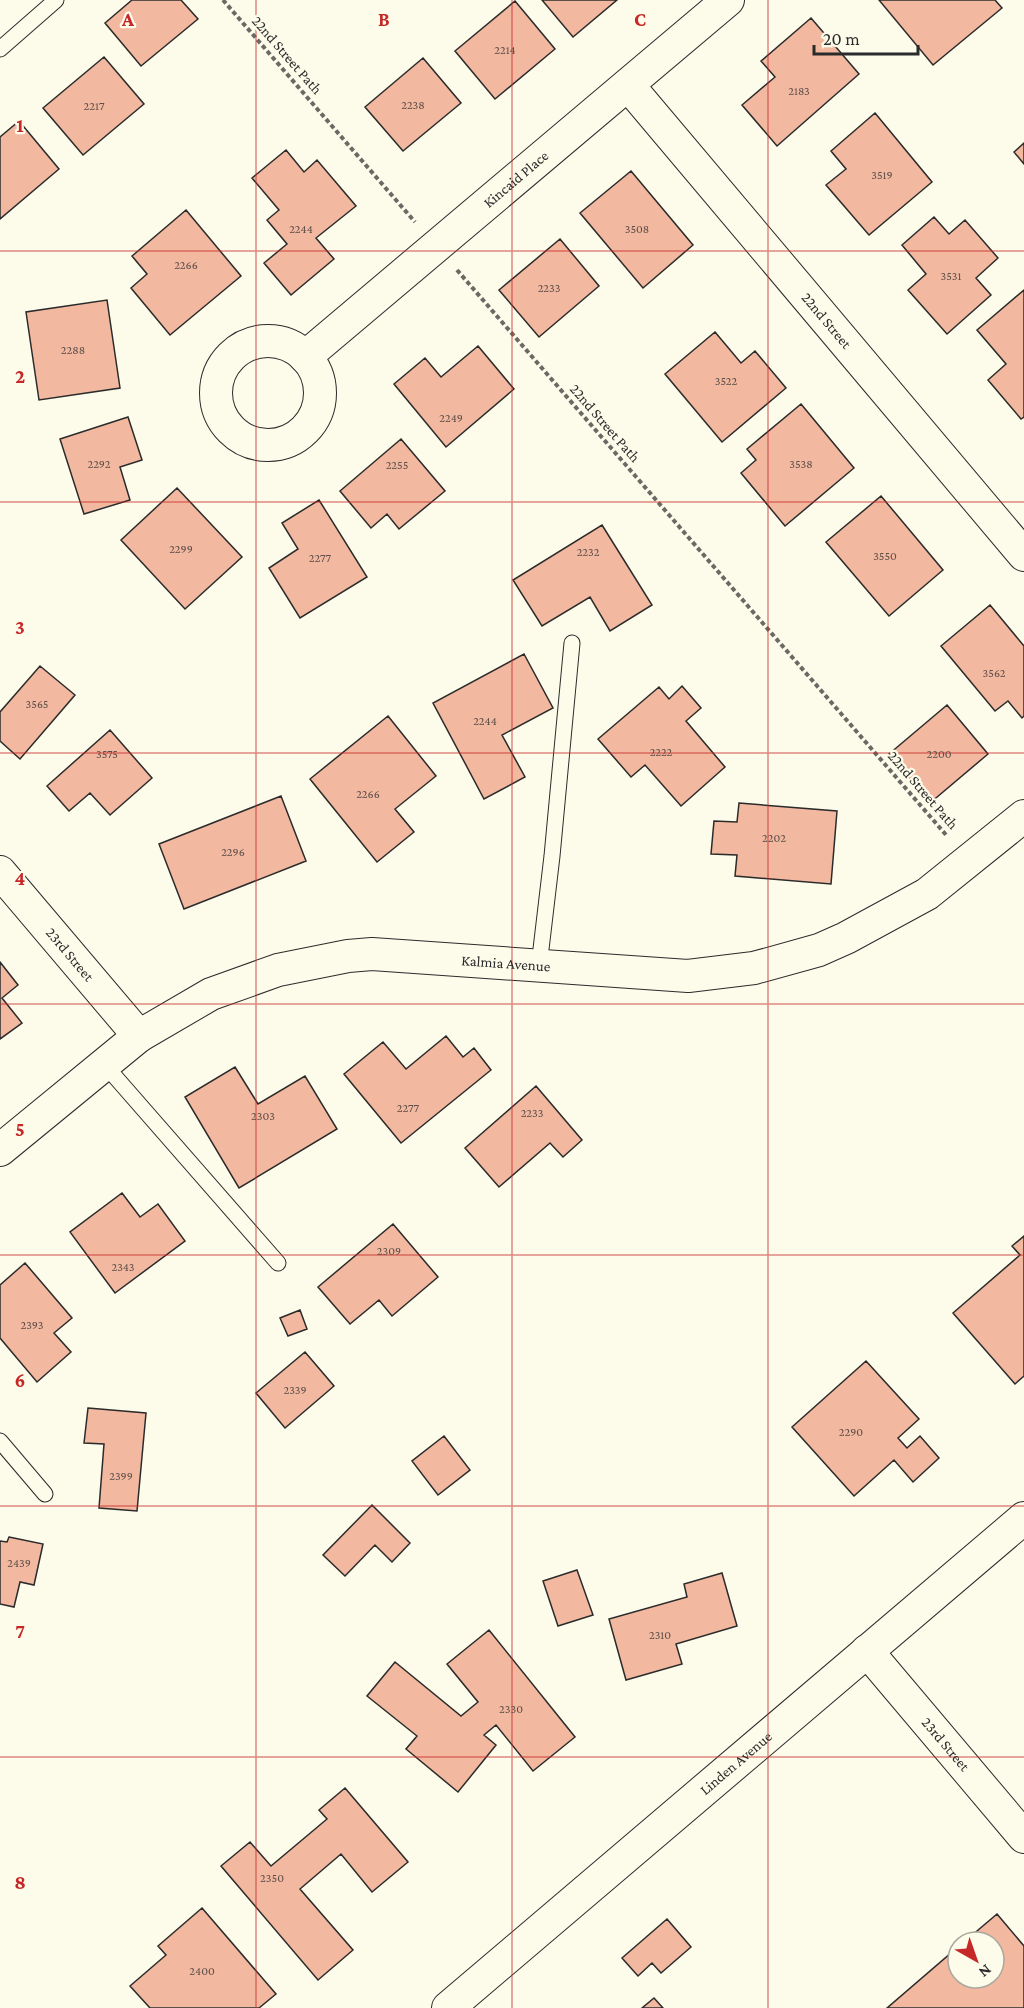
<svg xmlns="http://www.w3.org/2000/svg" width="1024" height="2008" font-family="'Crimson Pro',serif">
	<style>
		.building { fill: #f2b8a0; stroke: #2b2b2b; stroke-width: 1.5 }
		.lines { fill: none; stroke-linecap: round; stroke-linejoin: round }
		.service-casing { stroke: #2b2b2b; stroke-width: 17 }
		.minor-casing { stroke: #2b2b2b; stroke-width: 34 }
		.path { stroke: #6a6964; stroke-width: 4; stroke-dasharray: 4.5 3; stroke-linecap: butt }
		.service { stroke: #fdfbea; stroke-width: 15 }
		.minor { stroke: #fdfbea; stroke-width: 32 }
		.grid { fill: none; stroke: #c62828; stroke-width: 1.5; stroke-opacity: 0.55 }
		.labels { text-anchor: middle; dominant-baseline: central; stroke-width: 4.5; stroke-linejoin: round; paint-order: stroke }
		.number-label { font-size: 12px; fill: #5d4e48 }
		.street-label { font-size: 15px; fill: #2b2b2b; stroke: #fdfbea }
		.grid-label { font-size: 20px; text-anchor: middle; font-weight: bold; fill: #c62828; stroke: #fdfbea; stroke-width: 4.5; stroke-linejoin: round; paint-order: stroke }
	</style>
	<rect width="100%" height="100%" fill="#fdfbea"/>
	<path class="building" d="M132,0H181L198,19L141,66L105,23Z
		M542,0H617L573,37Z
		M879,0H995L1002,8L933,65Z
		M515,1L555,49L495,99L455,51Z
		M811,18L859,74L777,146L742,105L775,77L761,61Z
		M104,57L144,104L83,155L43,108Z
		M423,58L461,103L403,151L365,107Z
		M875,113L932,182L869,235L826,185L846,169L831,151Z
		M19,121L59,169L0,219V137Z
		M1024,143V164L1014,152Z
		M286,150L304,172L317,160L356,206L316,238L334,259L291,295L264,263L287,244L267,220L279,210L252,178Z
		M631,171L693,245L643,288L580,213Z
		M186,210L241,276L170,335L131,288L147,274L132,256Z
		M934,217L949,234L965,220L998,258L976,278L991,295L947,334L908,290L926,274L902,245Z
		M560,239L599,286L539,337L499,290Z
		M1024,290V417L1021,419L988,380L1006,364L977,330Z
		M107,300L120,388L39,400L26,312Z
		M715,332L741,363L755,351L786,388L722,442L665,374Z
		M478,346L514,389L446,447L394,384L425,358L441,377Z
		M801,404L854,468L785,526L741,473L756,460L747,449Z
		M128,417L142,460L120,467L130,500L84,514L60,439Z
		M401,439L445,491L399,529L387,514L371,528L340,491Z
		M177,488L242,557L185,609L121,540Z
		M881,496L943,570L889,616L826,542Z
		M319,500L367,577L300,618L269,568L298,549L282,523Z
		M602,525L652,605L610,631L590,597L542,626L513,580Z
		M990,605L1024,646V716L1022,718L1008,701L995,711L941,646Z
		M524,654L553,708L502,735L525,777L484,799L433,703Z
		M40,666L75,695L20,759L0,741V712Z
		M682,686L701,708L686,721L725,767L681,806L645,765L631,777L598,739L659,687L669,699Z
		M947,705L988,754L930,803L889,754Z
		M388,716L436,776L395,809L414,832L377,862L310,779Z
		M110,730L152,778L110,815L90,793L69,811L47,786Z
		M281,796L306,861L184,909L159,844Z
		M739,803L837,811L831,884L735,876L737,855L711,854L714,821L737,822Z
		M0,962L18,985L2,998L22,1023L0,1039Z
		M446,1036L463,1057L474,1048L491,1070L401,1143L344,1074L383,1042L406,1069Z
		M235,1067L258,1104L305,1076L337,1129L239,1188L185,1097Z
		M536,1086L582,1140L563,1157L550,1143L499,1187L465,1148Z
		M122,1193L140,1217L158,1204L185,1241L115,1293L70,1232Z
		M393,1224L438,1277L392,1316L379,1300L350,1324L318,1287Z
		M1024,1236V1376L1015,1384L953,1313L1020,1255L1012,1246Z
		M25,1263L72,1318L54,1333L71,1352L37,1382L0,1338V1285Z
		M300,1310L307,1329L288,1336L280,1318Z
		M305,1352L334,1386L285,1428L256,1393Z
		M866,1361L919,1419L898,1438L907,1448L920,1436L939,1458L913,1482L894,1460L854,1496L792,1427Z
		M88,1408L146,1413L137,1511L99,1508L104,1444L84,1443Z
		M444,1436L470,1470L438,1495L412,1461Z
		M372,1505L410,1543L392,1562L375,1545L345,1576L323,1555Z
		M9,1537L43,1544L34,1585L20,1582L14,1607L0,1604V1541L7,1542Z
		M577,1570L593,1615L558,1626L543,1581Z
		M722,1573L737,1626L676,1644L682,1664L626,1680L609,1619L687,1597L684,1584Z
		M489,1630L575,1737L533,1771L496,1725L484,1735L496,1745L458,1792L406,1749L417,1736L367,1696L395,1662L461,1716L478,1702L447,1664Z
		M345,1788L408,1862L372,1892L341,1854L300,1889L353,1950L318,1980L221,1866L250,1842L271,1866L327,1819L319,1810Z
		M202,1908L276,1994L259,2008H150L130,1986L166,1955L158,1946Z
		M997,1914L1024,1946V2008H887L958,1947V1978H994V1942H964Z
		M667,1919L691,1947L661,1973L652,1963L638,1976L622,1958Z
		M654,1998L663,2008H642Z"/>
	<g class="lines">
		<g class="service-casing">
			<path id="service" d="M0,49L56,0
				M539,966L552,856L572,643
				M104,1064L278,1263
				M0,1441L45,1494"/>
		</g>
		<g class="minor-casing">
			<g id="minor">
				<path id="s1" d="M628,85L1024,555"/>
				<circle cx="268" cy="393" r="52"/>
				<path id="s2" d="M305,357L728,0"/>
				<path id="s3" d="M0,872L139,1036"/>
				<path id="s4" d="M0,1150L139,1036L211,994L278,970L348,956L372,954L688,976L754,968L819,950L846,938L927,894L1024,816"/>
				<path id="s5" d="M867,1651L1024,1837"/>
				<path id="s6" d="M448,2008L1024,1518"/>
			</g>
		</g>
		<path class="path" d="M223,0L415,222
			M457,270L947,836"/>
		<use href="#service" class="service"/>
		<use href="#minor" class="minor"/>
	</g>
	<path class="grid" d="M256,0V2008M512,0V2008M768,0V2008M0,251H1024M0,502H1024M0,753H1024M0,1004H1024M0,1255H1024M0,1506H1024M0,1757H1024"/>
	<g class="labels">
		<g class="number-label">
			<text x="505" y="50">2214</text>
			<text x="799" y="91">2183</text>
			<text x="413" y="105">2238</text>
			<text x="94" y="106">2217</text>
			<text x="882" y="175">3519</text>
			<text x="301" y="229">2244</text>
			<text x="637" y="229">3508</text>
			<text x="186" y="265">2266</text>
			<text x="951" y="276">3531</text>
			<text x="549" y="288">2233</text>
			<text x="73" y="350">2288</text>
			<text x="726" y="381">3522</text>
			<text x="451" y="418">2249</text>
			<text x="99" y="464">2292</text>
			<text x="801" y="464">3538</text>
			<text x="397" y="465">2255</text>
			<text x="181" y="549">2299</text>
			<text x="588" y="552">2232</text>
			<text x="885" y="556">3550</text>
			<text x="320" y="558">2277</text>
			<text x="994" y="673">3562</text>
			<text x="37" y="704">3565</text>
			<text x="485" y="721">2244</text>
			<text x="661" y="752">2222</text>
			<text x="107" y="754">3575</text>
			<text x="939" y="754">2200</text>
			<text x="368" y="794">2266</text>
			<text x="774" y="838">2202</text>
			<text x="233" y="852">2296</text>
			<text x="408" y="1108">2277</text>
			<text x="532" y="1113">2233</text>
			<text x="263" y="1116">2303</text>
			<text x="389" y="1251">2309</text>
			<text x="123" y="1267">2343</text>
			<text x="32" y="1325">2393</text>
			<text x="295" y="1390">2339</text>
			<text x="851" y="1432">2290</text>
			<text x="121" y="1476">2399</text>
			<text x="19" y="1563">2439</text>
			<text x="660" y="1635">2310</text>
			<text x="511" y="1709">2330</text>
			<text x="272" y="1878">2350</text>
			<text x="202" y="1971">2400</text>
		</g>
		<g class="street-label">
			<text transform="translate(287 55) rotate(49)">22nd Street Path</text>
			<text stroke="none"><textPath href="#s2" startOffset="276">Kincaid Place</textPath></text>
			<text stroke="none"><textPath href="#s1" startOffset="308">22nd Street</textPath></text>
			<text transform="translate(605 423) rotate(49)">22nd Street Path</text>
			<text transform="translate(923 790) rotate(49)">22nd Street Path</text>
			<text stroke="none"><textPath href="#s3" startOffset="108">23rd Street</textPath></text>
			<text stroke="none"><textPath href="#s4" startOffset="564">Kalmia Avenue</textPath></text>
			<text stroke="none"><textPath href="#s5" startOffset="122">23rd Street</textPath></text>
			<text stroke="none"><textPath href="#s6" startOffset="378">Linden Avenue</textPath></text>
		</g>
	</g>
	<g class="grid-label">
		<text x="128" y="26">A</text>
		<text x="384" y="26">B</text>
		<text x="640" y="26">C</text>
		<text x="20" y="132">1</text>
		<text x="20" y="383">2</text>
		<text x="20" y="634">3</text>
		<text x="20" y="885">4</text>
		<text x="20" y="1136">5</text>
		<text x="20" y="1387">6</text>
		<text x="20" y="1638">7</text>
		<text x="20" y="1889">8</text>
	</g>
	<g transform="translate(976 1960) rotate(140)"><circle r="28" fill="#fdfbea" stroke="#a9a89e" stroke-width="1.5"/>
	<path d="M0-4.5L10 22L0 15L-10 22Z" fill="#c62828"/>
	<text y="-9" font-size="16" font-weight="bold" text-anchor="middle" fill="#2b2b2b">N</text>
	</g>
	<path d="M814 45v9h104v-9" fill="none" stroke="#2b2b2b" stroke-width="3"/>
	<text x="823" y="45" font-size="18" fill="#2b2b2b" stroke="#fdfbea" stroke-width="4.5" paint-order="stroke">20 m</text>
</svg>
